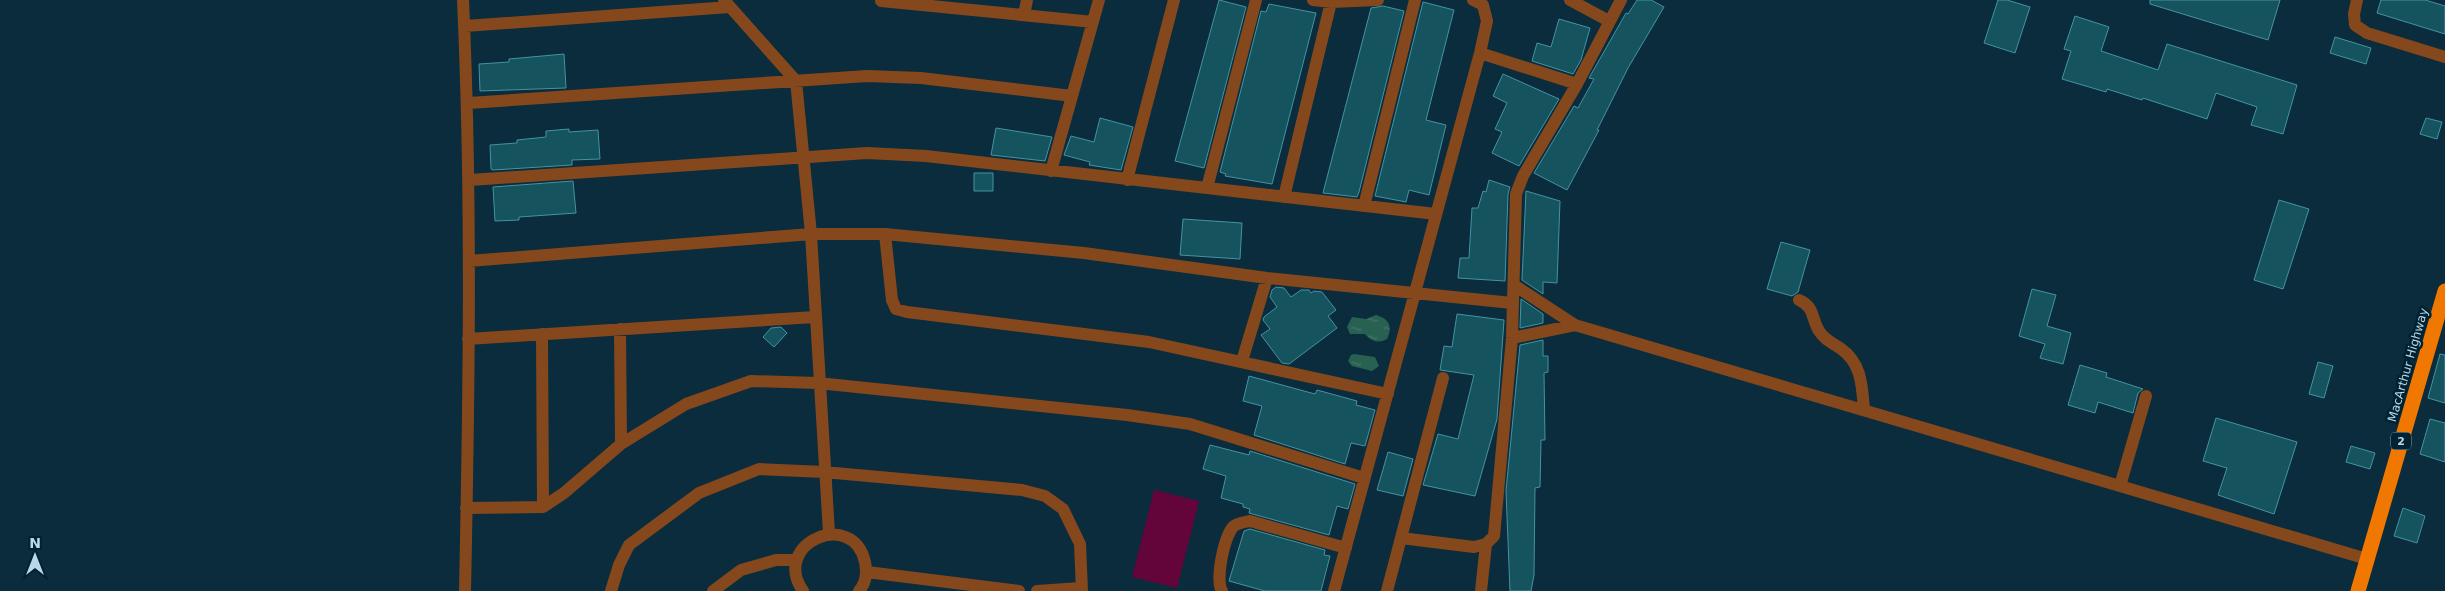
<svg xmlns="http://www.w3.org/2000/svg" width="2445" height="591" font-family="'DejaVu Sans',sans-serif">
	<style>
		.green { fill: #63053b }
		.water { fill: url(#water-ripples) }
		.building { fill: #15535f; stroke: #4593a3 }
		.lines { fill: none; stroke-linecap: round; stroke-linejoin: round }
		.minor { stroke: #85481c; stroke-width: 12 }
		.highway { stroke: #f17800; stroke-width: 15 }
		.labels { text-anchor: middle; dominant-baseline: central; stroke-width: 5; stroke-linejoin: round; paint-order: stroke }
		.shield { fill: #012231; stroke: #82a1b2; stroke-width: 1 }
		.shield-label { font-size: 11px; font-weight: bold; fill: #bad8e9 }
		.street-label { font-size: 12px; fill: #bad8e9; stroke: #012231 }
	</style>
	<defs>
		<pattern id="water-ripples" width="26" height="14" patternUnits="userSpaceOnUse" patternTransform="scale(1.25)"><rect width="26" height="14" fill="#286152"/><path d="M2 4q2-2 4 0t4 0M15 11q2-2 4 0t4 0" fill="none" stroke="#45776b"/></pattern>
	</defs>
	<rect width="100%" height="100%" fill="#0a2c3c"/>
	<path class="green" d="M1154,490L1199,501L1177,588L1132,577Z"/>
	<path class="water" d="M1376,315C1389,319 1393,326 1387,339C1378,344 1371,341 1365,334H1350L1347,327L1352,317L1366,319Z
		M1354,354L1375,357L1379,366L1372,371L1352,366L1348,361L1351,355Z"/>
	<path class="building" d="M1219,0L1246,7L1204,168L1175,161Z
		M1637,0H1651L1664,7L1628,68L1597,130H1599L1567,190L1534,173L1574,106L1578,108L1594,79L1589,78L1597,64L1626,13L1628,14Z
		M1998,0H2007L2030,7L2015,53L1984,43Z
		M2150,0H2280L2268,40L2150,4Z
		M2381,0H2425L2445,6V34L2377,13Z
		M1423,2L1454,10L1426,120L1446,125L1429,195L1409,190L1406,202L1375,196Z
		M1269,4L1316,13L1272,184L1225,176L1226,174L1220,172L1261,11L1266,12Z
		M1383,6L1404,11L1359,192L1357,197L1323,193L1371,8Z
		M2075,16L2109,27L2101,51L2158,70L2167,44L2297,85L2283,134L2251,125L2257,107L2216,93L2207,119L2143,98L2142,100L2107,89L2106,92L2062,79L2071,51L2064,49Z
		M1559,19L1590,28L1581,60L1573,74L1532,61L1537,43L1551,47Z
		M2335,37L2371,48L2366,64L2330,53Z
		M564,54L566,88L480,91L479,64L509,62V59Z
		M1503,74L1559,99L1519,166L1492,153L1502,132L1495,129L1507,103L1493,96Z
		M1100,118L1133,127L1121,170L1089,165L1090,162L1064,155L1071,136L1094,142Z
		M2426,118L2442,122L2437,139L2420,134Z
		M996,128L1052,137L1045,161L991,155Z
		M569,129V132L598,130L600,159L572,160V165L493,170L491,169L490,145L517,143V140L546,137V131Z
		M974,173H993V191H974Z
		M1489,180L1510,187L1508,194L1505,281L1458,278L1460,258H1469L1472,208H1478L1483,191L1486,192Z
		M573,181L576,213L519,217V220L495,221L493,187Z
		M1526,191L1560,201L1557,283L1543,282V294L1522,280Z
		M2279,200L2309,209L2283,289L2254,280Z
		M1183,219L1242,223L1240,259L1180,255Z
		M1781,242L1810,250L1798,292L1792,296L1767,289Z
		M1276,287L1284,288L1291,297L1301,290H1309L1311,293L1314,291L1322,292L1336,310L1328,316L1337,328L1289,364L1282,363L1261,335L1270,329L1263,320L1264,317L1277,307L1270,297L1272,290Z
		M2032,289L2056,295L2047,326L2071,333L2063,364L2040,358L2045,344L2019,336Z
		M1521,299L1543,314V323L1520,328Z
		M1457,314L1504,320L1497,419L1475,496L1423,485L1438,434L1458,439L1474,375L1440,370L1444,346L1452,347Z
		M781,327L787,333L774,347L763,337L771,328Z
		M1543,340V356H1548V372L1544,373L1545,440H1541L1540,487L1535,488L1534,575L1531,591H1510L1506,491L1520,345Z
		M2440,354L2445,355V403L2428,398Z
		M2318,362L2333,366L2324,398L2309,394Z
		M2080,365L2107,373L2106,377L2143,389L2138,393L2133,413L2098,402L2095,413L2068,405Z
		M1249,376L1315,394L1317,390L1357,401L1356,405L1375,410L1365,446L1351,443L1345,464L1254,435L1262,406L1243,401Z
		M2216,418L2297,442L2274,514L2218,495L2227,468L2203,461Z
		M2430,419L2445,423V462L2420,454Z
		M1210,445L1249,455L1250,451L1355,484L1348,509L1337,506L1329,535L1249,513L1250,509L1243,507V504L1221,498L1226,476L1203,469Z
		M2351,446L2375,453L2370,469L2346,462Z
		M1388,452L1413,459L1403,496L1377,490Z
		M2403,508L2425,516L2417,543L2394,536Z
		M1250,529L1325,550L1324,555L1330,556L1321,591H1265L1229,581L1244,531Z"/>
	<g class="lines">
		<path class="minor" d="M463,0C472,197 469,394 465,591
			M724,0L796,81L811,234L829,533
			M1313,0L1331,2L1378,0
			M1570,0L1609,21
			M2357,0L2354,14L2355,25L2367,33L2445,57
			M881,1L1093,22
			M1024,15L1027,0
			M465,26L730,7
			M1480,53L1577,84
			M469,103L867,76L921,78L1072,96
			M1051,171L1099,0
			M470,180L867,153L926,156L1436,214
			M1127,180L1174,0
			M1207,188L1256,0
			M1284,197L1331,2
			M1364,206L1415,0
			M885,234L892,300L896,309L907,312L1149,342L1388,394
			M469,261L811,234H885L1084,253L1267,278L1512,303
			M1514,285L1575,325L2367,559
			M1799,300C1815,307 1811,318 1819,331C1825,340 1831,342 1840,348C1862,363 1862,386 1864,410
			M620,329L621,444
			M542,334L543,507
			M1512,338L1575,325
			M468,339L815,317
			M1242,361L1267,278
			M2120,486L2146,396
			M466,508L543,507L564,493L621,444L686,404L751,381L818,383L1127,415L1190,424L1364,478
			M1401,538L1474,547L1486,544L1494,536L1512,338L1516,194L1523,176L1577,84L1621,0
			M867,572L1019,591
			M611,591L619,565L629,545L699,493L759,469L824,472L1022,490L1045,496L1063,509L1080,544L1082,591
			M713,591L741,570L776,560H796
			M803,591C770,543 853,508 865,562C867,572 866,583 859,591
			M1037,591L1081,588
			M1222,591C1215,580 1224,535 1234,526C1238,523 1245,522 1250,521L1346,548
			M1334,591L1480,53L1487,21L1483,5L1473,0
			M1387,591L1443,378
			M1481,591L1486,544"/>
		<path class="highway" d="M2358,591L2445,291"/>
	</g>
	<g class="labels">
		<rect class="shield" x="2391" y="432.5" width="20" height="17" rx="4"/>
		<g class="shield-label">
			<text x="2401" y="441">2</text>
		</g>
		<g class="street-label">
			<text transform="translate(2408 365) rotate(-74)">MacArthur Highway</text>
		</g>
	</g>
	<g transform="translate(35 556)" stroke="#012231" stroke-width="4" paint-order="stroke">
	<path d="M0-4L9 19L0 12L-9 19Z" fill="#bad8e9"/>
	<text y="-8" font-size="14" font-weight="bold" text-anchor="middle" fill="#bad8e9">N</text>
	</g>
</svg>
